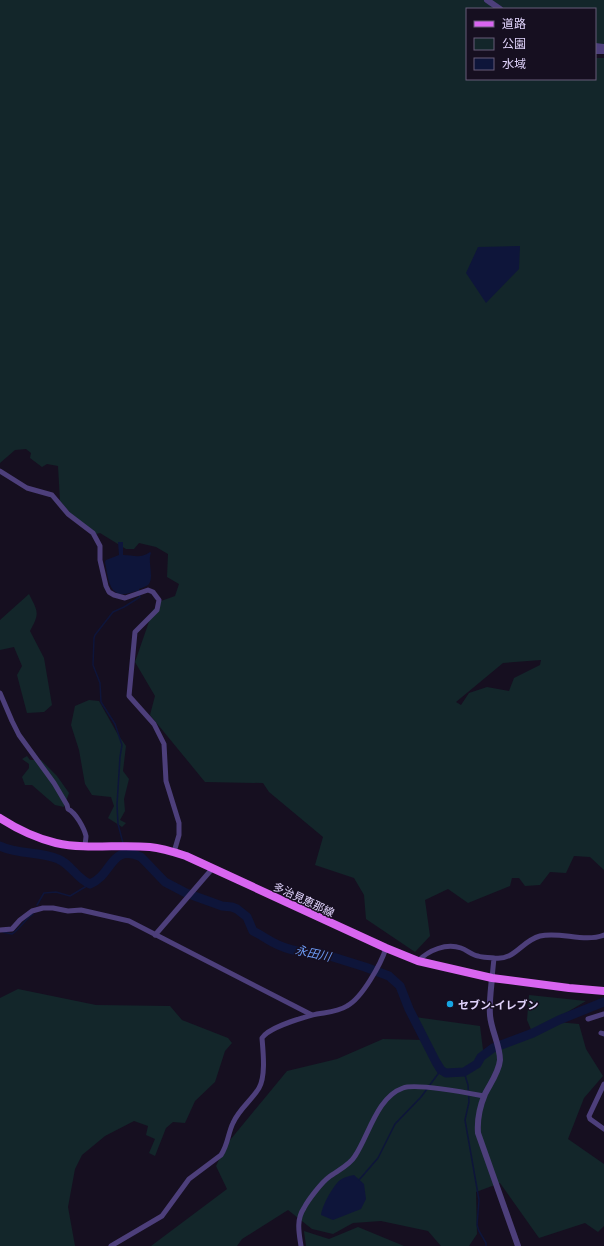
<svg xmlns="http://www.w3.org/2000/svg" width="604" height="1246" font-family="'Noto Sans','Noto Sans JP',sans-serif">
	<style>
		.green { fill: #13262a; fill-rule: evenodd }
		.water { fill: #0e153a }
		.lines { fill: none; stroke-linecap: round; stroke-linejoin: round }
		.stream { stroke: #0e153a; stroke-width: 1.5 }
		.river { stroke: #0e153a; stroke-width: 9 }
		.minor { stroke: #4d3f7b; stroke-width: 5 }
		.tertiary { stroke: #4d3f7b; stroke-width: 6 }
		.primary { stroke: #d865f0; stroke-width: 8 }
		.poi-dot { fill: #16a5e3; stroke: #160f20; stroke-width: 1.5 }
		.labels { text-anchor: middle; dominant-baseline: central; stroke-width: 3; stroke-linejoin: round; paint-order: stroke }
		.street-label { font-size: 11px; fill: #e0d3fb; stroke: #160f20 }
		.poi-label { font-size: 11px; font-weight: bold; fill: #e0d3fb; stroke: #160f20; text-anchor: start }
		.water-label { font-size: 12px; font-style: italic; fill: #6b98f1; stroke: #160f20 }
	</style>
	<rect width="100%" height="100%" fill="#160f20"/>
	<path class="green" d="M0,0H604V45H595V9H467V79H595V58H604V870L590,857L574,856L566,873L550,872L540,885L525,886L519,878H512L510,886L468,903L448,889L425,900L430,936L415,952L366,919L364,895L354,878L315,865L323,837L269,792L263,783L205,782L150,715L155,696L135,662L153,610L161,601L175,596L179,584L167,577L168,554L156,547L139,543L134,549H126L100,533L96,534L72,515L60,501L58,466L47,464L42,467L30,458L31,453L26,449L15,450L0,463ZM541,660L540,665L514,678L509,691L487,687L469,693L461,705L456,702L503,663Z
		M29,594C38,612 40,613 30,631L44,658L52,705L44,712L27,713L17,675L22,666L14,647L0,650V620Z
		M89,700L99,701L117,733L126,746L123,771L129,779L124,799L125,811L120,820L126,823L122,827L108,818L114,806L111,797L92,795L85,784L79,750L71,725L75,706Z
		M27,756L30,760H41L57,776L69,793L64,807L55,805L32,785H25L22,777L29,768V764L22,759Z
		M18,989L96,1005L170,1006L182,1020L228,1038L232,1043L225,1051L215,1082L195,1101L185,1123L173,1122L166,1128L155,1156L149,1153L155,1139L146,1135L148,1126L134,1121L105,1136L82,1155L75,1169L68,1207L75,1246H0V998Z
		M529,995L586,1001L542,1027L557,1022L579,1024L586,1049L603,1076L584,1098L568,1139L604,1164V1226L598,1232L585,1223L539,1238L500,1183L476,1192L477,1234L469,1246H441L428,1231L381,1221L353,1223L333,1234L312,1229L288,1210L242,1239L237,1246H151L227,1189L216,1166L226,1145L287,1071L337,1059L383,1039L425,1040L415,1017L480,1026L483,1050L532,1032L527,1020Z
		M358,1227L404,1246H306L304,1231L329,1239Z"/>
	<path class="water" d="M520,246L519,269L486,303L466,273L478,247Z
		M118,542H123V555C133,555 141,559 150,552L151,553C147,561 155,579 148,585C145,587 141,588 139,589V591L137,593L136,591C109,602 109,582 105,562L106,560L119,555Z
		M354,1175L364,1184L366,1199L361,1209L333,1220L321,1215C322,1206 331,1190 337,1183C341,1178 348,1176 354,1175Z"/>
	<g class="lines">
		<path class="stream" d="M123,843L118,824L117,805L120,757L122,745L115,724L101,702L100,683L93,665L94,638L95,635L113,612L124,607L140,597L139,594
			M124,848L125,853
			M37,905L44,893L56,892L70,896L90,884
			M3,932L12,934C20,929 25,919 33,914
			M464,1072L468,1085L469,1102L465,1120L479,1200L477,1225L479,1231L486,1243V1246
			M429,1086L441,1070
			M359,1180L378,1158L395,1124L421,1097L427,1089"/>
		<path class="river" d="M0,846C18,855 40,851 58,859C71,864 77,879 90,884C113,875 110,843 141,857L165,882L186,893L222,906L232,907L237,909L247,917L253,931C259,934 262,936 267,939C281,948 301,954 317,952L365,967L389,976L400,986L409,1009L436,1062L441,1070L446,1073L464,1072L477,1064L481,1057L493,1048L533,1033L559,1020L604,1002"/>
		<path class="minor" d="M0,471L27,488L52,495L68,514L93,533L100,546V560L106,586L109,592L114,595L125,598L148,590L153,592L159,600L157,610L135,632L129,696L154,724L164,744L166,781L179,823V835L174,852
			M0,693L12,721L19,735L54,783L67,805L68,809C76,813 84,828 86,836C86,839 85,843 85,846
			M0,930L12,929L20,920L32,911L43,908H53L68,911L81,910L129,921L312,1015
			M155,935L212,869
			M418,961C429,950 446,943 461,948C467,950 472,955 478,956C483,958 489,957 494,958
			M492,978L494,958C515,961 521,941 540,936C560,931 584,943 604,935
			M588,1019L604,1014
			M601,1033L604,1034
			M604,1084L589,1116L590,1119L604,1129
			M111,1246L162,1216L189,1179L221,1155C228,1145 228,1133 233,1123C239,1109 252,1100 259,1088C266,1076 263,1051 262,1038C269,1027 299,1019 312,1015C324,1012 336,1013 347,1006C362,998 381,964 386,948
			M301,1246C299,1233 296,1220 304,1208C308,1200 322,1182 329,1177C337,1171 350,1165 355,1156C369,1135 377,1097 403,1088C416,1083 468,1093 484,1096"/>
		<path class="tertiary" d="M487,0L500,9
			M595,46L604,47
			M595,51H604
			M492,978C491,989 489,1003 490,1015C491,1030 500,1045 500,1060C499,1072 490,1084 485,1094C480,1106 477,1120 478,1133L518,1246"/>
		<path class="primary" d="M0,818C17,829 36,838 56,843C86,850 119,844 150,847C162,848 174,852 186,856L386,948L418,961L492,978L569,988L604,991"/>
	</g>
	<circle class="poi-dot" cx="450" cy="1004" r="4"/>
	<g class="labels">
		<g class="street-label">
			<text transform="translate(304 899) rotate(25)">多治見恵那線</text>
		</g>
		<g class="poi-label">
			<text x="458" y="1004">セブン-イレブン</text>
		</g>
		<g class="water-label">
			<text transform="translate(313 953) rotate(12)">永田川</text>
		</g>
	</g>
	<rect x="466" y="8" width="130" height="72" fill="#160f20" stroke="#675d78"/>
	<rect x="474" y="21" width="20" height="6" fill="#d865f0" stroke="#675d78"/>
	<text x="502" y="28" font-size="12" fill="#e0d3fb">道路</text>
	<rect x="474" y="38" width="20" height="12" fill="#13262a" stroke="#675d78"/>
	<text x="502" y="48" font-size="12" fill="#e0d3fb">公園</text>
	<rect x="474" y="58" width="20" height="12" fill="#0e153a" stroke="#675d78"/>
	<text x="502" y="68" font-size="12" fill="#e0d3fb">水域</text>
</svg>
